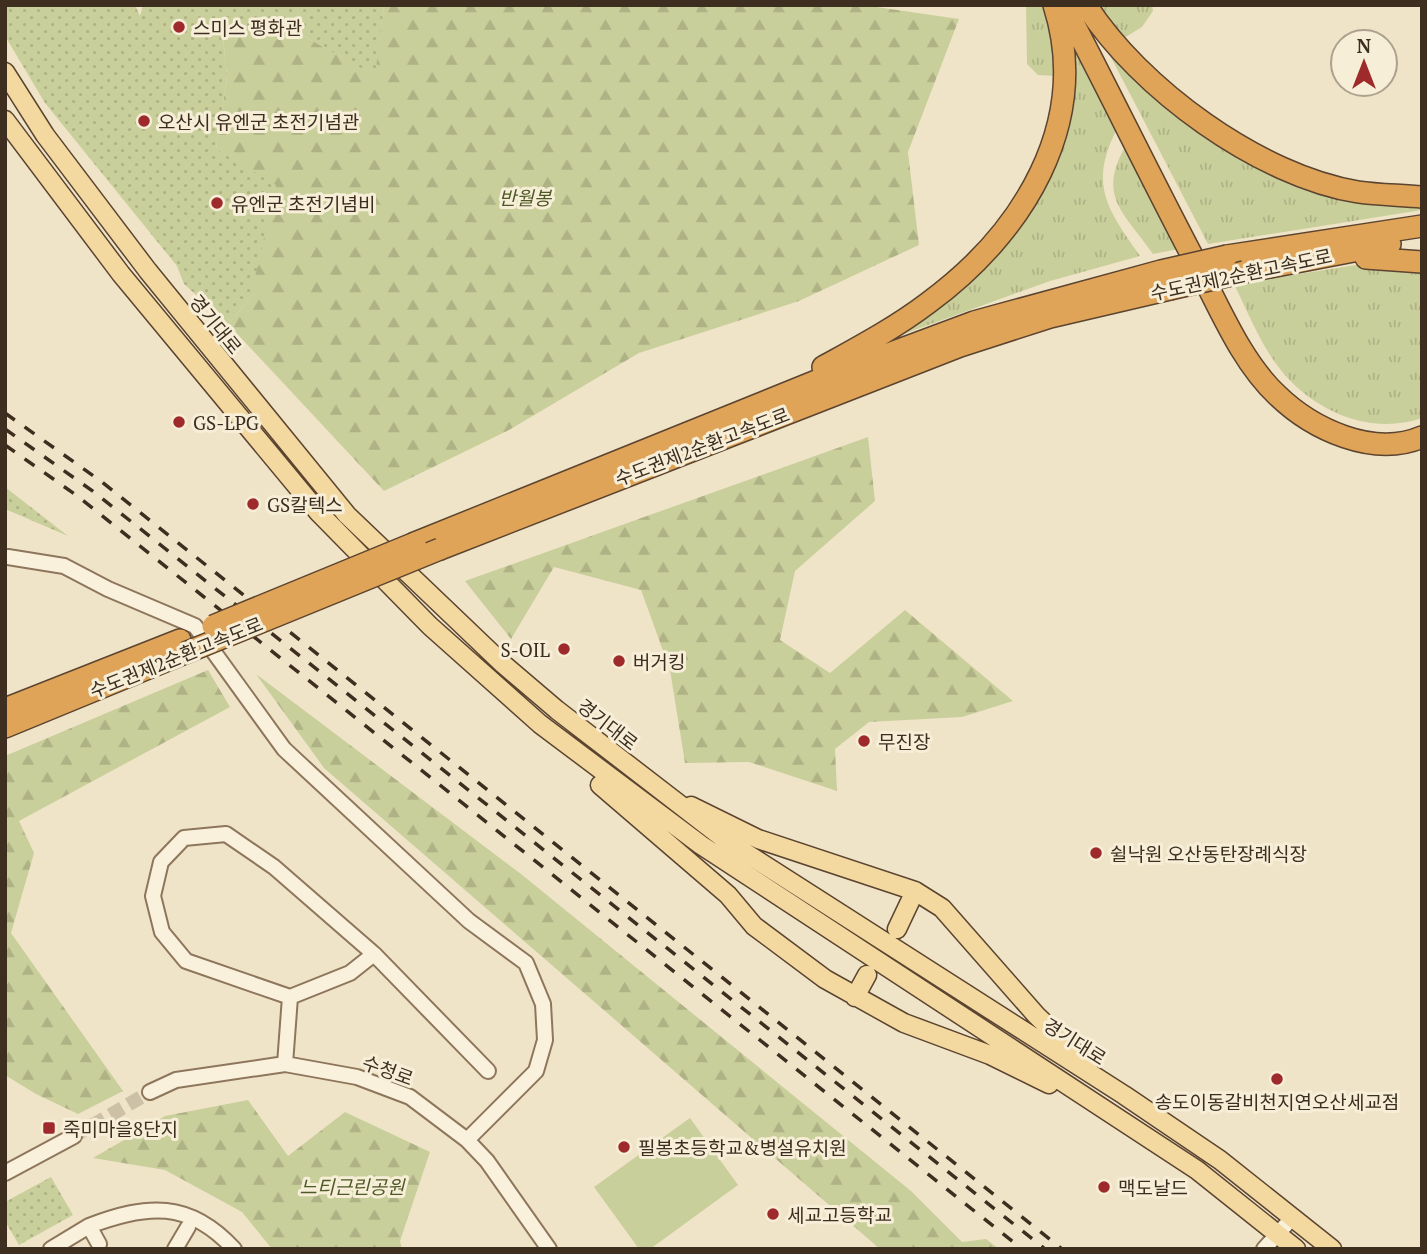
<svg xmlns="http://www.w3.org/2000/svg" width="1427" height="1254" font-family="'PT Serif','Noto Sans KR',serif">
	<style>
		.grass { fill: url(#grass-tufts) }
		.forest { fill: url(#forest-firs) }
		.park { fill: url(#park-dots) }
		.garden { fill: #c9cf9b }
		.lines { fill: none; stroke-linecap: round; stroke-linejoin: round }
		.minor-tunnel { stroke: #ccc0a6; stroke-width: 14; stroke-dasharray: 14 7; stroke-linecap: butt }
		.minor-casing { stroke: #8d765c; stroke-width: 18 }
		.major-casing { stroke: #5b4430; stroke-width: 21 }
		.highway-casing { stroke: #5b4430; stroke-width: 24 }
		.minor { stroke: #faf1dc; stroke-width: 14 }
		.major { stroke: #f3d9a0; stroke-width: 18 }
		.highway { stroke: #e0a458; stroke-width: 21 }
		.rail { stroke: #3d2e20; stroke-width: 3.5; stroke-dasharray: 12 12; stroke-linecap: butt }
		.highway-bridge-casing { stroke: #5b4430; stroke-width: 24; stroke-linecap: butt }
		.highway-bridge { stroke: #e0a458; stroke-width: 21 }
		.poi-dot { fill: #9e2a2b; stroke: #f7eed8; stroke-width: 2.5 }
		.labels { text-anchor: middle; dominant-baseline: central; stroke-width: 6; stroke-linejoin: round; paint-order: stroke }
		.poi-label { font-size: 19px; fill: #3d2e20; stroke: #f7eed8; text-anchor: start }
		.park-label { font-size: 19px; font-style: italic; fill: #4d5a26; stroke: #f7eed8 }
		.street-label { font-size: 19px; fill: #3d2e20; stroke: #f7eed8 }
	</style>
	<defs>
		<pattern id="grass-tufts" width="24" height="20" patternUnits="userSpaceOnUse" patternTransform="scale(1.75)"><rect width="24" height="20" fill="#c9cf9b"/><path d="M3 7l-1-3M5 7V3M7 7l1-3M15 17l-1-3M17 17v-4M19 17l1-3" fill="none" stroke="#aeb285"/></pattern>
		<pattern id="forest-firs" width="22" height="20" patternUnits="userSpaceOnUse" patternTransform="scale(1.75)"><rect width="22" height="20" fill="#c9cf9b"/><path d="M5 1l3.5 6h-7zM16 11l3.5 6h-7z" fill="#aeb285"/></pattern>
		<pattern id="park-dots" width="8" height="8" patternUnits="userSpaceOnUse" patternTransform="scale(1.75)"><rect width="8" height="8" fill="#c9cf9b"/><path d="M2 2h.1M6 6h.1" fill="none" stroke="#aeb285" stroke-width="1.8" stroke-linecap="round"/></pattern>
	</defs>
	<rect width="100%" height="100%" fill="#f0e4c8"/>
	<path class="grass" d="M1026,5H1046L1053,31L1056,76L1038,75L1027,64Z
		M1096,5H1152L1153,11L1142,27L1124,38Z
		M1067,30L1117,129C1088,185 1108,210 1140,256L1050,281L887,340L1032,203Z
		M1104,44L1202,134L1422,205V210L1208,244Z
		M1125,147L1179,249L1153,254C1124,213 1097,197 1125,147Z
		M1369,263L1422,269V418C1370,436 1313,411 1280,369C1260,344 1248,312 1234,284Z"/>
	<path class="forest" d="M384,5H863L959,19L908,152L919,245L799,301L639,353L509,430L384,491L228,324L250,299L216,149L227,77L222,27L293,30L374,75Z
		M868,437L875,501L795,571L780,640L830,673L905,610L1013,701L962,717L869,722L835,749L837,791L749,762L685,763L670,670L641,590L554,567L511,639L465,581Z
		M208,670L230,707L19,821L34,853L11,933L123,1091L78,1114L36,1094L5,1075V756Z
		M256,674L521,874L911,1191L962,1242L986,1239L999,1249H880L324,768Z
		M248,1100L288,1156L345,1112L430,1152L400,1241L402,1249H272L242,1212L165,1170L93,1158L165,1116Z"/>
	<path class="park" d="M5,5H135L140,16L143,5H384L375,76L293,30L222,27L227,77L216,149L276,185L250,299L228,324L184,284L177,266L45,103L5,36Z
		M5,487L68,536L5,509Z
		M51,1177L73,1215L19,1245L5,1221V1202Z"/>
	<path class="garden" d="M690,1118L738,1185L650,1249H639L594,1187Z"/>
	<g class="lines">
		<path class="minor-tunnel" d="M74,1136L150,1092"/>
		<g class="minor-casing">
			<path id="minor" d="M8,557L64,566L108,589L195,626L284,749L469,921L526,963L543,1004L545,1040L536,1071L467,1140
				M290,997L186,961L162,932L153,896L161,862L184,838L226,834L274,867L374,954
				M285,1064L290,997L350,973L374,954L488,1071
				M150,1092L176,1080L285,1064L357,1077L410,1097L467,1140L487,1161L549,1249
				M5,1173L74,1136
				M89,1226C147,1204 189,1200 234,1249
				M51,1249L89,1226L99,1244
				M175,1249L188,1227
				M1264,1249L1293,1217"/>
		</g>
		<g class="major-casing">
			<path id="major" d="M5,72L45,135L148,271L347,515L503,664L557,710L727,841L1124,1095L1220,1160L1332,1249
				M5,120L121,274L319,513L430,626L540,724L701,845L1197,1170L1296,1249
				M600,785L728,895L754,926L825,979L904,1023L990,1055L1049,1084
				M691,806L758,839L915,891L942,908L1036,1015L1088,1065
				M897,929L915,891
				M855,997L867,975"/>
		</g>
		<g class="highway-casing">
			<path id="highway" d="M1064,5C1110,93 1153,182 1199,269C1221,311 1242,362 1277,395C1312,429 1373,458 1422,437
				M1086,5C1139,88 1259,176 1358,192C1379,195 1401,195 1422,197
				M1227,256L1422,226
				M1366,258L1422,262
				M1244,272L1390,244
				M823,367C859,347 895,328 928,303C1022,234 1092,124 1054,5
				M415,543L824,378L974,322L1161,271
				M440,549L960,346L1050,317L1170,289
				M5,709L180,640
				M5,727L185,653"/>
		</g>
		<use href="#minor" class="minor"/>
		<use href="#major" class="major"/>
		<use href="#highway" class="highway"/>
		<path class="rail" d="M5,413L102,482L1062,1249
			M5,429L94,492L1045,1249
			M5,445L76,495L1022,1249"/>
		<g class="highway-bridge-casing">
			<path id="highway-bridge" d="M1161,271L1227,256
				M1170,289L1244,272
				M213,626L415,543
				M185,653L440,549"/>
		</g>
		<use href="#highway-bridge" class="highway-bridge"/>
	</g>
	<g class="poi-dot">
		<circle cx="179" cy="27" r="7"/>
		<circle cx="144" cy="121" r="7"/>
		<circle cx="217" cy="203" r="7"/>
		<circle cx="179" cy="422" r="7"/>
		<circle cx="253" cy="504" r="7"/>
		<circle cx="564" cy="649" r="7"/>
		<circle cx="619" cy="661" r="7"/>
		<circle cx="864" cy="741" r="7"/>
		<circle cx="1096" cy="853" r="7"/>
		<circle cx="1277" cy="1079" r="7"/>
		<rect x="42" y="1121" width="14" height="14" rx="3.5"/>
		<circle cx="624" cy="1147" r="7"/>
		<circle cx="1104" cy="1187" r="7"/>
		<circle cx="773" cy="1214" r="7"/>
	</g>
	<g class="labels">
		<g class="poi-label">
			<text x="193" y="27">스미스 평화관</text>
			<text x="158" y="121">오산시 유엔군 초전기념관</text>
			<text x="231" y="203">유엔군 초전기념비</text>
			<text x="193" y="422">GS-LPG</text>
			<text x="267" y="504">GS칼텍스</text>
			<text x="550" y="649" text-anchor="end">S-OIL</text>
			<text x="633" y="661">버거킹</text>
			<text x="878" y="741">무진장</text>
			<text x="1110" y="853">쉴낙원 오산동탄장례식장</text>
			<text x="1277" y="1101" text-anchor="middle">송도이동갈비천지연오산세교점</text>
			<text x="63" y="1128">죽미마을8단지</text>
			<text x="638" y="1147">필봉초등학교&amp;병설유치원</text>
			<text x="1118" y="1187">맥도날드</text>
			<text x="787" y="1214">세교고등학교</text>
		</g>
		<g class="park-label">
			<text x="525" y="197">반월봉</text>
			<text x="352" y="1186">느티근린공원</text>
		</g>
		<g class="street-label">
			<text transform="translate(1241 274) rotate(-12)">수도권제2순환고속도로</text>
			<text transform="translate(216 324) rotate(51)">경기대로</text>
			<text transform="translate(702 446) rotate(-21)">수도권제2순환고속도로</text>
			<text transform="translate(176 657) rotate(-22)">수도권제2순환고속도로</text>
			<text transform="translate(608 724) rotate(38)">경기대로</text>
			<text transform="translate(1075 1041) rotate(32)">경기대로</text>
			<text transform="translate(388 1070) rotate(20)">수청로</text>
		</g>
	</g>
	<rect width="1427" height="1254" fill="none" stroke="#3d2e20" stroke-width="14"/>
	<g transform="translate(1364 63)"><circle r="33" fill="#f7eed8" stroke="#ada18e" stroke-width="2"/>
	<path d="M0-5L12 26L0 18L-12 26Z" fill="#9e2a2b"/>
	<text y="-10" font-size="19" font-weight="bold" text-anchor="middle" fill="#3d2e20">N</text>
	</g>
</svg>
